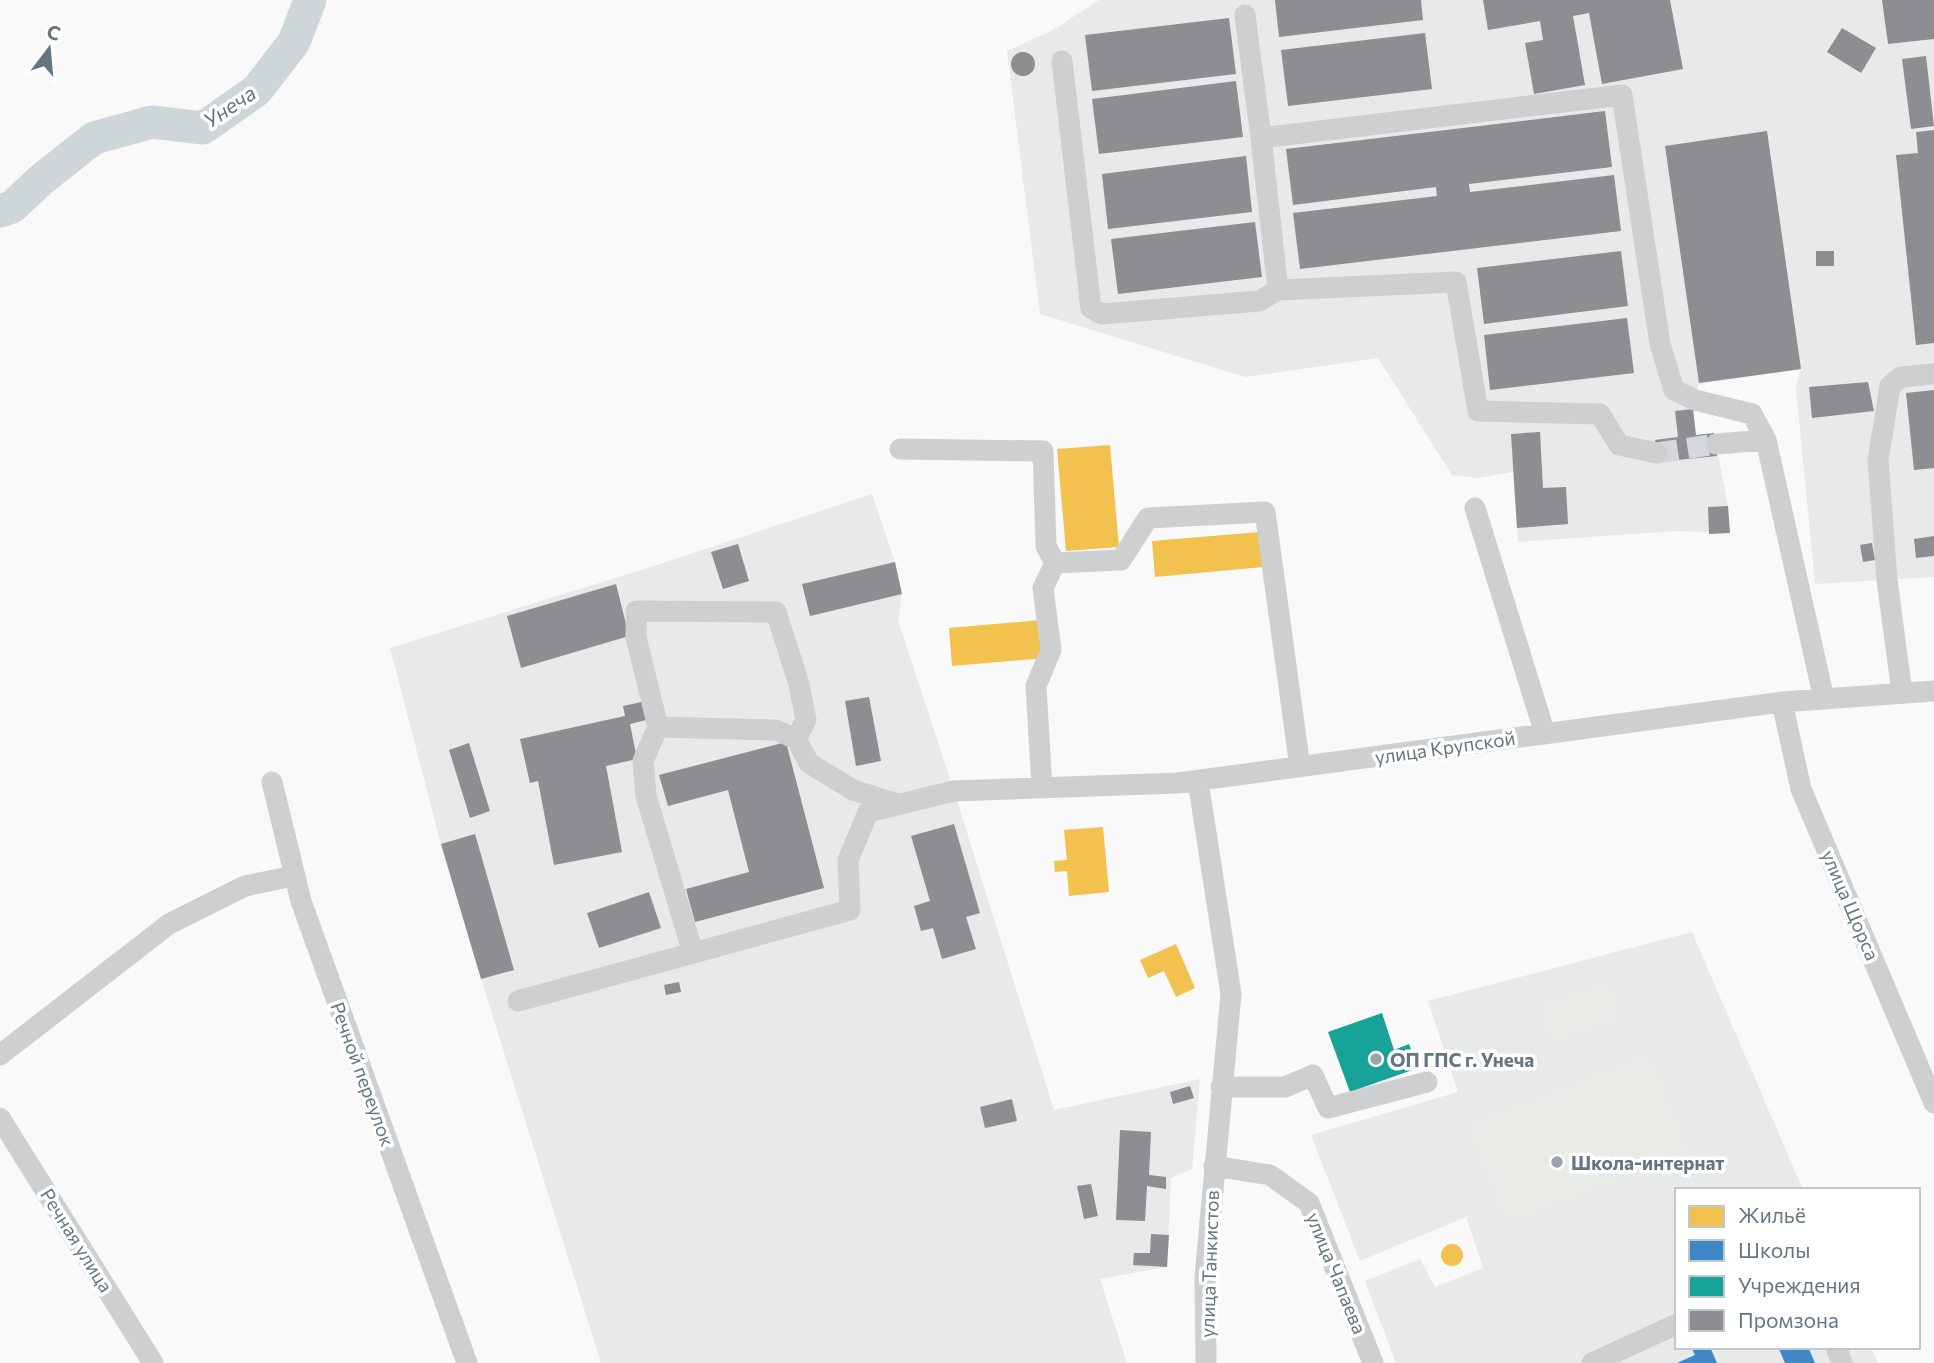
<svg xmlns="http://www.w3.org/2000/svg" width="1934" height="1363" font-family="Commissioner,sans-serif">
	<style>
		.built { fill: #e8e9e9 }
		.green { fill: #e8ebe6 }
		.homes { fill: #f2c14e }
		.schools { fill: #3f88c5 }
		.public { fill: #17a398 }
		.industry { fill: #8d8d92 }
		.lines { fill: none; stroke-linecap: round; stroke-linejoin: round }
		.river { stroke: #ced6d9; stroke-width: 33 }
		.minor-tunnel { stroke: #d4d8dc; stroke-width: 21; stroke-dasharray: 21 10; stroke-linecap: butt }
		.minor { stroke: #cecfd0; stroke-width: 21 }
		.poi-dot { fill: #99a4ac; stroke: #fff; stroke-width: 2.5 }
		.labels { text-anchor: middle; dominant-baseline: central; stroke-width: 7; stroke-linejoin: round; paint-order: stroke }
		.street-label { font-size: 19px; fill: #657683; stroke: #fff }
		.poi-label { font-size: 19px; font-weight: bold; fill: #657683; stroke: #fff; text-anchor: start }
		.water-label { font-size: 21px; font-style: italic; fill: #60757c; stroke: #fff }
	</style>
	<rect width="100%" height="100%" fill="#f9f9f9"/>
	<path class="built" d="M1099,0H1934V577L1815,584L1796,388L1800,369L1699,384L1693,409L1696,435L1714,433L1728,506L1730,533L1676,531L1518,542L1513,472L1478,478L1452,475L1378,358L1245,377L1040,314L1007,51L1053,30Z
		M872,494L895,562L902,594L898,620L954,791L1054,1110L1200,1079L1192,1169L1171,1178L1167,1267L1100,1279L1127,1363H601L481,979L441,844L390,648L657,565Z
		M1692,932L1803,1190H1677V1347H1871L1878,1363H1396L1365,1281L1420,1259L1435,1287L1483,1268L1466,1217L1360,1261L1311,1135L1458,1092L1428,1001Z"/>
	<path class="green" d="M1608,985L1619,1019L1552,1039L1541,1005Z
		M1648,1055L1686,1150L1507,1221L1469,1126Z"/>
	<path class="homes" d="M1110,445L1119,547L1066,551L1057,449Z
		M1260,532L1263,567L1155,577L1152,541Z
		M1041,620L1044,658L952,666L949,628Z
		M1103,827L1109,892L1069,896L1067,871L1055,872L1054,861L1067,860L1064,830Z
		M1176,944L1195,988L1176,997L1164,971L1148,978L1140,960Z
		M1441 1255a11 11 0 1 1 22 0a11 11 0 1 1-22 0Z"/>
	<path class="schools" d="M1691,1347H1710L1717,1363H1677L1695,1355Z
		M1778,1347H1808L1815,1363H1785Z"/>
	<path class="public" d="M1382,1013L1394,1050L1409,1044L1418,1068L1350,1092L1328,1032Z"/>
	<path class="industry" d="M1275,0H1421L1423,20L1279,37Z
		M1483,0H1670L1683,69L1602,84L1589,13L1573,16L1585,85L1534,94L1525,43L1543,40L1540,21L1488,30Z
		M1882,0H1934V39L1888,44Z
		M1229,18L1236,74L1092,91L1085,35Z
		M1842,28L1876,48L1861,73L1827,52Z
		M1425,33L1432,89L1288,106L1281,50Z
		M1011 64a12 12 0 1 1 24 0a12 12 0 1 1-24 0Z
		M1926,56L1934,126L1911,129L1902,59Z
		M1236,81L1243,137L1099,154L1092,99Z
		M1605,111L1612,167L1469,184L1470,192L1614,175L1621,231L1300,269L1293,213L1437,196L1436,187L1293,205L1286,149Z
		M1934,130V343L1916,345L1896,155L1918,153L1916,132Z
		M1767,131L1801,369L1699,383L1665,146Z
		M1246,156L1252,212L1108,229L1102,174Z
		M1255,222L1262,277L1118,294L1111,239Z
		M1621,251L1628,306L1484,324L1477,268Z
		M1816,251H1834V266H1816Z
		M1627,318L1634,373L1490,390L1484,335Z
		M1868,382L1874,411L1812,418L1809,387Z
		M1934,390V468L1914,470L1906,393Z
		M1693,409L1696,435L1714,433L1717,456L1658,462L1655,440L1678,437L1675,411Z
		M1540,432L1543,488L1566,487L1568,524L1517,528L1511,434Z
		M1728,506L1730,533L1709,534L1708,507Z
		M1934,536V556L1916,558L1914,539Z
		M1872,543L1875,560L1863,562L1860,545Z
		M738,544L749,581L723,589L711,552Z
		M895,562L902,594L810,616L802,584Z
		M616,584L629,636L521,668L507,616Z
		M869,697L881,761L856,766L845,701Z
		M646,701L650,719L630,724L637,759L606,766L622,852L554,865L538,781L530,783L520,739L625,716L623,706Z
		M786,742L824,888L695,922L686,889L749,872L728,790L668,806L659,775Z
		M469,743L490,811L470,818L449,750Z
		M954,824L980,913L966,917L976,949L942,959L933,928L921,931L914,906L930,901L911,836Z
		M475,834L514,970L481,979L441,844Z
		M649,892L661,928L599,948L587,913Z
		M679,982L681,992L666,995L664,985Z
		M1190,1086L1194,1098L1173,1104L1170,1092Z
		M1012,1099L1017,1121L985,1128L980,1107Z
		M1120,1130L1151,1132L1149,1175L1166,1177V1189L1147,1186L1145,1221L1116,1220Z
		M1091,1184L1098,1216L1084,1219L1077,1186Z
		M1151,1234L1169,1235L1167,1267L1133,1265L1134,1253H1150Z"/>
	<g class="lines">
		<path class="river" d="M0,211L12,207L42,179L94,138L152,122L203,128L257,90L294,42L310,0"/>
		<path class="minor-tunnel" d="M1657,453L1716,444"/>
		<path class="minor" d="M1245,15L1261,138
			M1062,61L1091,308L1102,314L1259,301L1278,290
			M1716,444L1766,440
			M900,449L1043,451L1046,546L1055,563
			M1657,453L1619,445L1600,414L1478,411L1456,282L1278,290L1261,138L1622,95L1660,344L1674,390L1695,400L1752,414L1766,440L1824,699
			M1475,508L1545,734
			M1902,693L1887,580L1878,460L1890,386L1901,377L1934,374
			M1782,702L1801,789L1934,1103
			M658,727L636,637V611L776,612L799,684L806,720L796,739
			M1198,781L1231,994L1205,1277L1206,1363
			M272,782L301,901L467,1363
			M1042,788L1036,686L1051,650L1043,588L1055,563L1121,560L1148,518L1265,512L1300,767
			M693,953L646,796L643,761L658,727L776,730L796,739L809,763L853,790L897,804
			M518,1001L850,910L848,860L868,812L954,791L1178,783L1782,702L1934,691
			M0,1055L169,924L245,886L293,876
			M1221,1087H1285L1313,1075L1328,1108L1427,1082
			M0,1118L153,1363
			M1214,1166L1270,1175L1309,1203L1373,1363
			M1836,1347L1842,1363
			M1592,1363L1677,1324"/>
	</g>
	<g class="poi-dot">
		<circle cx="1376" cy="1059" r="7"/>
		<circle cx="1557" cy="1162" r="7"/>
	</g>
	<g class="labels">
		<g class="street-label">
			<text transform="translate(1445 747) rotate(-8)">улица Крупской</text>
			<text transform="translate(1851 905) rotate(67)">улица Щорса</text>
			<text transform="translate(363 1074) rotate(70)">Речной переулок</text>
			<text transform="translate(77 1240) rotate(58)">Речная улица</text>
			<text transform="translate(1209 1264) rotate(-88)">улица Танкистов</text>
			<text transform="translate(1337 1273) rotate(68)">улица Чапаева</text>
		</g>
		<g class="poi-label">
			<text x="1390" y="1059">ОП ГПС г. Унеча</text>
			<text x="1571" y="1162">Школа-интернат</text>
		</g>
		<g class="water-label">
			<text transform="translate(229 106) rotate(-34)">Унеча</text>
		</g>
	</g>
	<rect x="1675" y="1188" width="245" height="161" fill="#ffffff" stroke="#c1c8cd" stroke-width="2"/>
	<rect x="1689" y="1206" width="35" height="21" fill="#f2c14e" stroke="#c1c8cd" stroke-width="2"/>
	<text x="1738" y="1223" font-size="21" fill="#657683">Жильё</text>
	<rect x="1689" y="1240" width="35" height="21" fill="#3f88c5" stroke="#c1c8cd" stroke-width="2"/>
	<text x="1738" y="1258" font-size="21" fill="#657683">Школы</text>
	<rect x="1689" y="1276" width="35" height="21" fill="#17a398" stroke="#c1c8cd" stroke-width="2"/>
	<text x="1738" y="1293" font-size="21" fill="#657683">Учреждения</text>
	<rect x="1689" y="1310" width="35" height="21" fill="#8d8d92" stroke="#c1c8cd" stroke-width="2"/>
	<text x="1738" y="1328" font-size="21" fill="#657683">Промзона</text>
	<g transform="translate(49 49) rotate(16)" stroke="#ffffff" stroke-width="5" paint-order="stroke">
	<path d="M0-5L12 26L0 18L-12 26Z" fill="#657683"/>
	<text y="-10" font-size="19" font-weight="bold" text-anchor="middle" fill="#657683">С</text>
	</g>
</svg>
